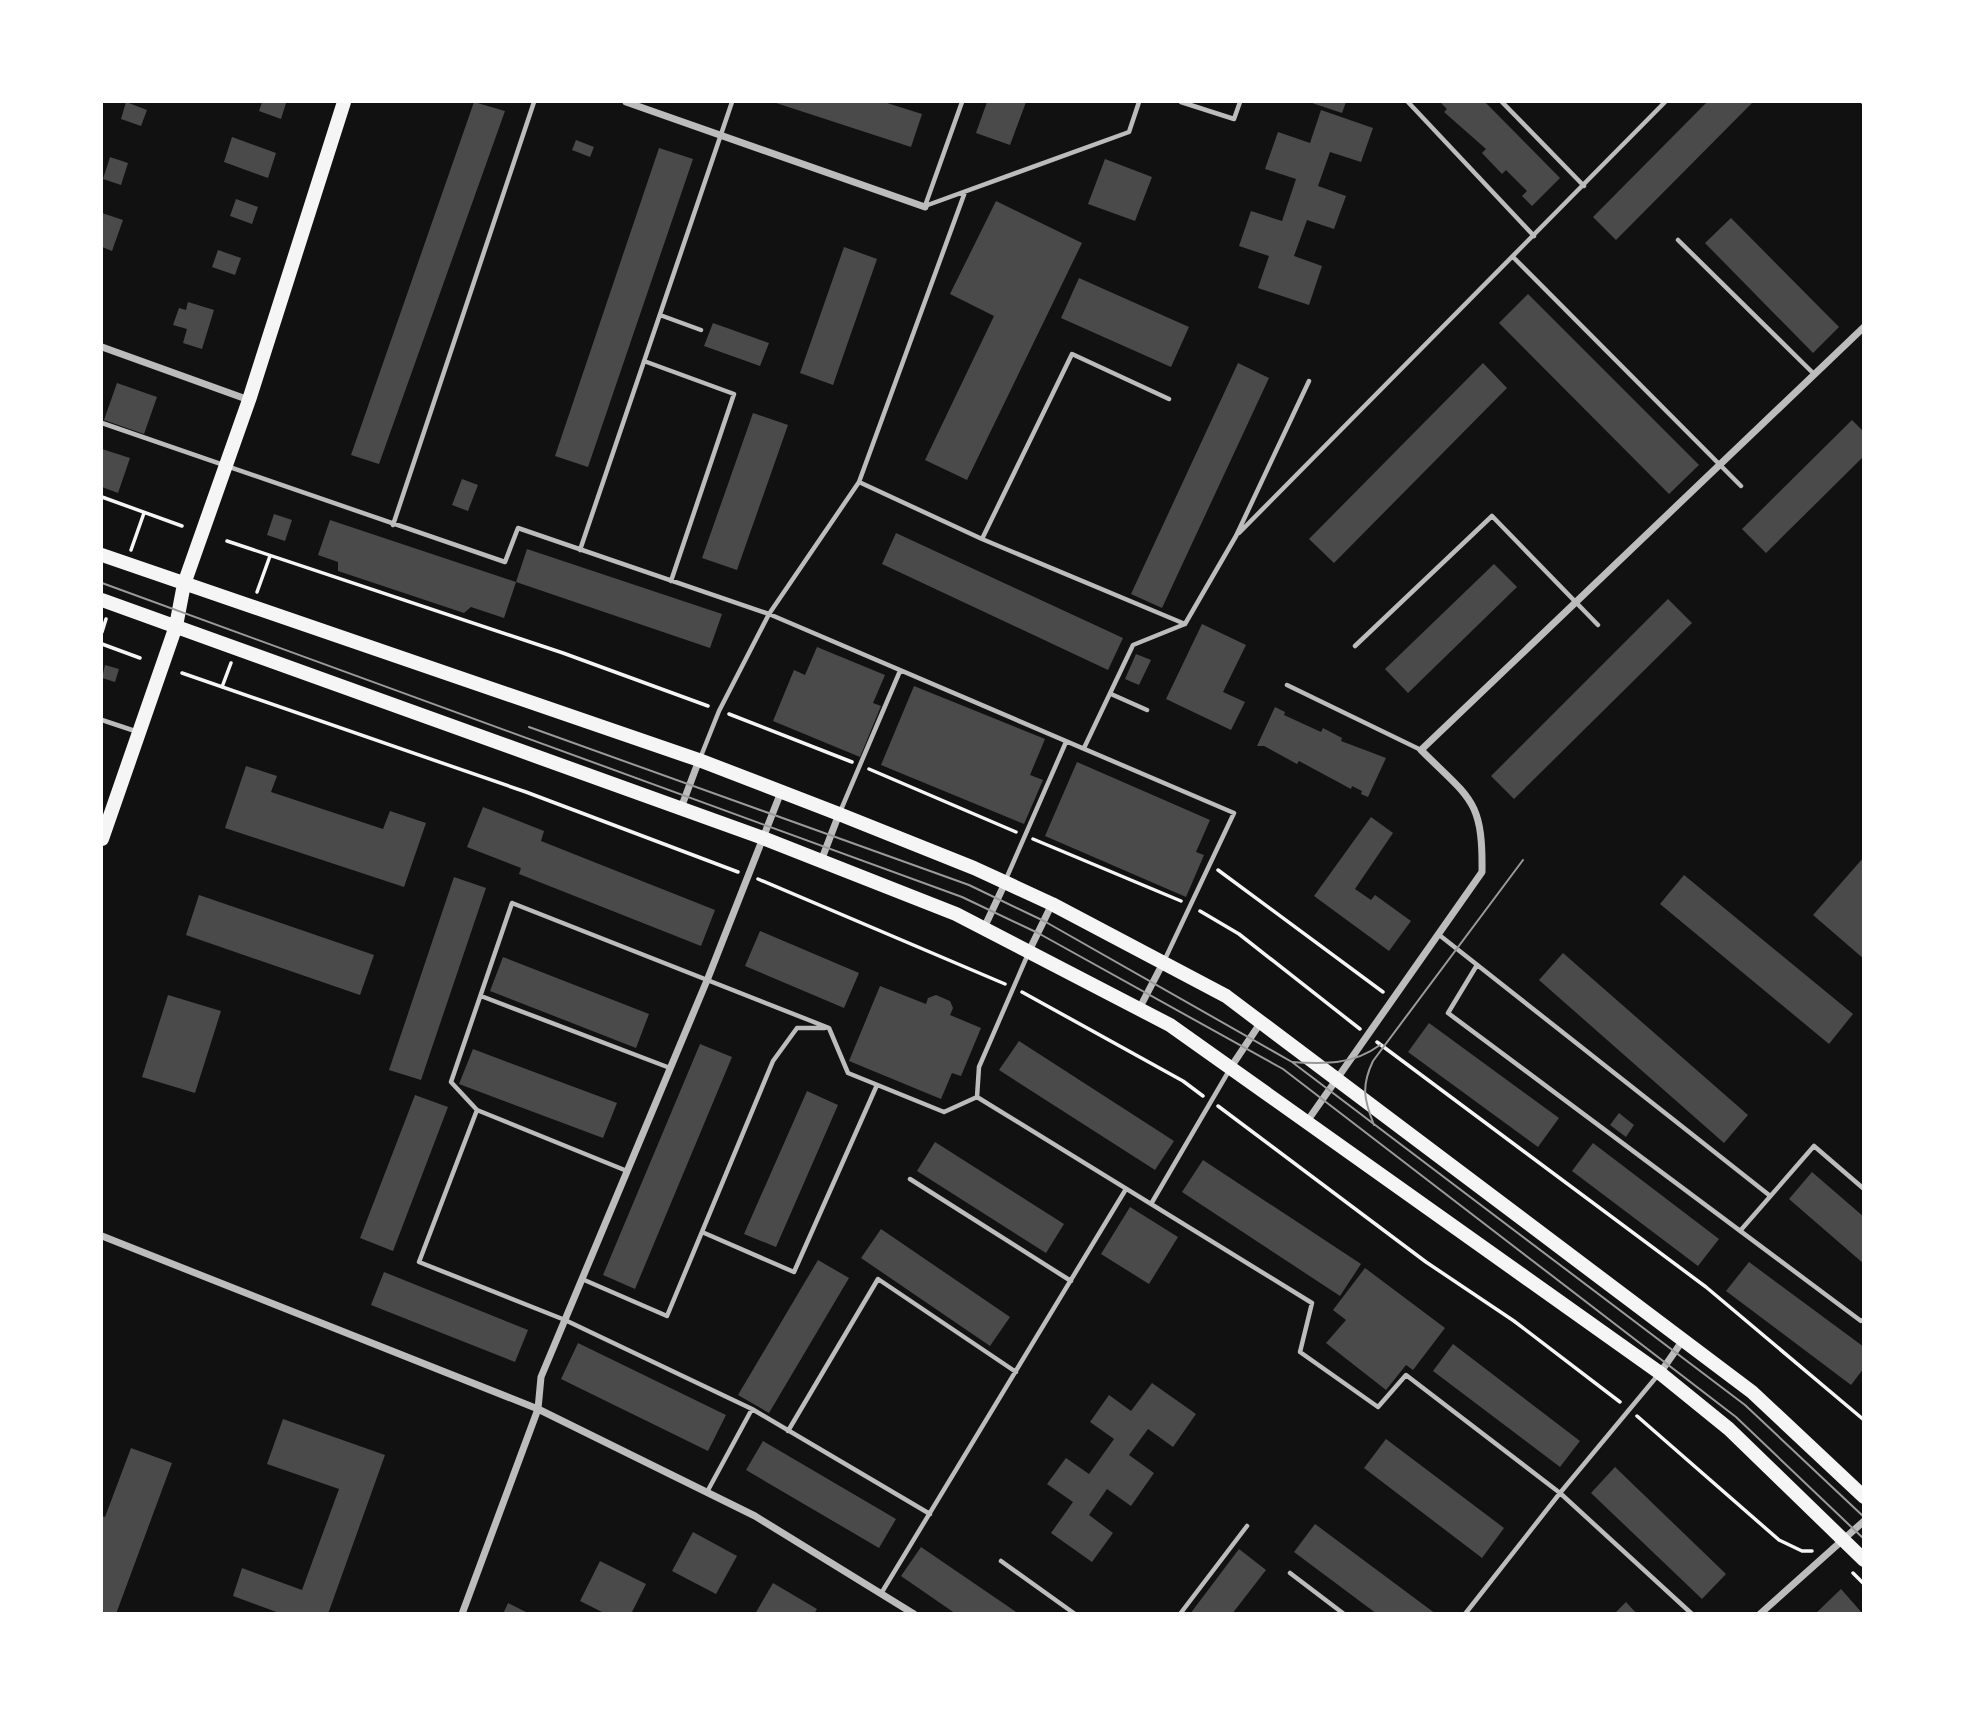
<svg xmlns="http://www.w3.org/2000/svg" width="1965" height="1715" font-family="'Playfair Display',serif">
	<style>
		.building { fill: #4a4a4a }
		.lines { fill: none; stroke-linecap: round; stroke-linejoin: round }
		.path { stroke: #f5f5f5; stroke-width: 3.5 }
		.service { stroke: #bcbcbc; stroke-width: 4.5 }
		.minor { stroke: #bcbcbc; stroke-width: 7 }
		.primary { stroke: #f5f5f5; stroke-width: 14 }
		.tram { stroke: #9a9a9a; stroke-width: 2 }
	</style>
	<rect width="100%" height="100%" fill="#111"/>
	<path class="building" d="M126,102L147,110L141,126L121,119Z
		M262,102L286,103L281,119L259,111Z
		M474,102L505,111L379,464L351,455Z
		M773,102H884L922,114L911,147Z
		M987,102H1026L1010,145L976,133Z
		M1309,102H1346L1342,113Z
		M1440,102H1485L1560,178L1532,206L1522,196L1527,191L1506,170L1502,174L1482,153L1486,149L1444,112L1447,109Z
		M1707,102H1753L1616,240L1593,217Z
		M1321,110L1373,128L1361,162L1330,152L1318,186L1346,196L1334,229L1307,220L1294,256L1322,266L1309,305L1258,288L1269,256L1239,246L1251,211L1282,221L1296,179L1265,169L1278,132L1310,143Z
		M232,137L276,153L268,178L224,162Z
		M576,140L594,147L590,157L572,150Z
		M659,148L693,159L588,467L555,456Z
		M110,157L128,163L121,185L103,179Z
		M1105,159L1152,177L1135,221L1088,204Z
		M236,199L258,207L252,224L230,216Z
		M996,201L1082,243L967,480L925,460L994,316L950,294Z
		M102,213L123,220L112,251L102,247Z
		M1731,218L1839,327L1813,353L1705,243Z
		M844,247L877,259L833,385L800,373Z
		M218,250L241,258L235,275L212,267Z
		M1079,278L1189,327L1171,367L1061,318Z
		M1528,294L1699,465L1669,494L1499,323Z
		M188,302L214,310L202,349L183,343L187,329L173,325L179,308L186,310Z
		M713,323L769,343L760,366L704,346Z
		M1238,363L1269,378L1162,608L1131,594Z
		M1483,363L1507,388L1334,563L1309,539Z
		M117,383L157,397L144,434L104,420Z
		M753,413L788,425L737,570L702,558Z
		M1852,420L1864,432V456L1766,553L1742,529Z
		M102,449L130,458L118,493L102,487Z
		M462,479L478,485L468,511L452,505Z
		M274,514L292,520L285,541L267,535Z
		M330,520L516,582L527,549L722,614L710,648L516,582L504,618L471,607L464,613L338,571V562L318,555Z
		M896,533L1123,638L1108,670L882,564Z
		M1494,564L1517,587L1408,693L1385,669Z
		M1668,599L1692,623L1514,799L1491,776Z
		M1202,624L1246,645L1223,692L1245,702L1231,730L1166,699Z
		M817,647L885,675L873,703L881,706L860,757L773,721L794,670L805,675Z
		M1136,654L1151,660L1139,685L1125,679Z
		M105,665L119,669L115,682L102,678Z
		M914,686L1045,739L1030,775L1043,780L1024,824L881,765Z
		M1275,707L1285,712L1284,715L1321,732L1323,728L1342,738L1341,741L1386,758L1368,797L1361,794L1362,791L1352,786L1351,789L1299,761L1297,764L1264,746H1257Z
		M1077,762L1210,820L1196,852L1204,855L1186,897L1045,836Z
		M246,766L277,776L271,792L383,829L390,811L426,823L404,887L225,828Z
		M483,807L544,831L541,841L715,910L701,946L519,874L521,868L467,847Z
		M1371,817L1393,833L1355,889L1371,900L1375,895L1411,921L1389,951L1314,896Z
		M1864,857V959L1813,915Z
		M1684,875L1853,1014L1829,1044L1660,904Z
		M454,877L486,888L421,1080L389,1070Z
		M199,895L374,955L360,995L186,935Z
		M760,931L859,973L844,1008L745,966Z
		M1563,953L1748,1115L1724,1143L1539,980Z
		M503,957L649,1014L636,1048L490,991Z
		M880,986L926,1004L928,998L936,995L950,1001L953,1008L950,1015L981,1028L961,1076L952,1073L941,1099L849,1061Z
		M168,995L221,1011L195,1093L142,1077Z
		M1429,1023L1559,1118L1538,1147L1408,1052Z
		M1019,1041L1174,1141L1155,1170L999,1070Z
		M700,1044L732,1057L635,1289L603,1275Z
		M473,1049L617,1103L603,1138L459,1084Z
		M807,1091L838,1105L776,1247L744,1234Z
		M415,1095L448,1107L393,1251L360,1238Z
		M1619,1113L1634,1125L1626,1137L1610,1125Z
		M935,1142L1064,1224L1046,1253L917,1171Z
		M1593,1143L1719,1239L1698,1266L1572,1171Z
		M1203,1160L1361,1264L1340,1296L1182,1192Z
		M1812,1172L1864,1217V1264L1789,1199Z
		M1130,1207L1178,1237L1149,1284L1101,1254Z
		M881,1229L1010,1317L990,1346L861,1258Z
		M818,1260L849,1278L769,1413L738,1395Z
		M1749,1262L1864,1347V1368L1851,1385L1726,1291Z
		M1365,1268L1445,1328L1413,1370L1406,1365L1386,1390L1326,1343L1346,1320L1333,1310Z
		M384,1272L528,1330L515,1362L371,1305Z
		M578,1343L726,1415L708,1451L561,1379Z
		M1453,1344L1580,1441L1560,1467L1433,1371Z
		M1152,1383L1196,1414L1173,1447L1148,1429L1129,1455L1154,1473L1131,1506L1107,1489L1089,1515L1113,1533L1092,1562L1051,1533L1073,1502L1047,1484L1066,1458L1089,1474L1114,1439L1090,1422L1109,1395L1131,1411Z
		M283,1419L385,1455L328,1614H282L233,1596L242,1568L302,1590L339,1489L267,1464Z
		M1386,1439L1504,1528L1482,1558L1364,1468Z
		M763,1441L896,1519L879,1548L746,1470Z
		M131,1448L172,1463L116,1614H102V1516L105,1517Z
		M1615,1467L1726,1574L1702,1599L1591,1493Z
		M1315,1524L1436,1614H1377L1294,1552Z
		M693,1532L737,1556L716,1594L672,1571Z
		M921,1547L1019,1614H956L901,1576Z
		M1239,1549L1266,1570L1232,1614H1190Z
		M600,1561L646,1584L631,1614H606L580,1601Z
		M773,1583L817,1609L814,1614H755Z
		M1841,1589L1863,1614H1815Z
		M1626,1602L1637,1614H1614Z
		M508,1603L530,1614H503Z"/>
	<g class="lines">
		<path class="path" d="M102,497L182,526
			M227,541L563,653L708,706
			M131,550L144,513
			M257,592L270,556
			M102,632L106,619
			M102,644L140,658
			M182,673L526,792L738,872
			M222,687L231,663
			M729,714L852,762
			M869,769L1016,832
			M1033,839L1181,901
			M1218,870L1383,992
			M758,879L1005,984
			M1200,911L1239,934L1360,1029
			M1022,992L1183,1081L1203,1096
			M1377,1042L1706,1287L1864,1420
			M1218,1106L1426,1262L1514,1321L1620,1402
			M1637,1416L1779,1540L1802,1551H1812
			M1853,1573L1864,1584"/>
		<path class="service" d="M1181,102L1234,119L1240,102
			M1408,102L1534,236
			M1502,102L1584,186
			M1863,102H1864
			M925,206L1129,132L1139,102
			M925,206L962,102
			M1678,240L1814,374
			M1513,257L1741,486
			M660,315L701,330
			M644,361L734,394L671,581
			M102,423L505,562L518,528L769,614L1234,813L1165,959
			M859,482L982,539L1185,624L1236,536L1309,381
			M393,525L534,102
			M1239,533L1665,102
			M982,539L1072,354L1169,399
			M580,550L732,102
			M1355,646L1492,516L1598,625
			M1287,685L1421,750
			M1111,694L1147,710
			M102,720L138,732
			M1084,748L1133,645L1185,624
			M701,756L719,711L769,614L859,482L965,192
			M840,812L900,671
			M1006,879L1066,742
			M1438,934L1769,1195
			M1477,965L1448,1013L1861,1321L1864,1319
			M481,996L670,1068
			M977,1097L1312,1303L1300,1352L1378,1407L1406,1375L1560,1493L1692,1614
			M977,1097L979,1067L1028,954
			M477,1110L419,1262L565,1320L752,1409L930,1514
			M627,1171L477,1110L451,1082L512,903L829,1028L848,1073L944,1112L977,1097
			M910,1179L1071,1281
			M1151,1204L1230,1069
			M1740,1231L1814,1146L1864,1189
			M702,1232L794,1272L877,1085
			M582,1279L667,1316L773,1061L797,1028H825
			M788,1431L878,1279L1016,1372
			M707,1492L752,1409
			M1001,1561L1075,1614
			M1290,1573L1344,1614
			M882,1592L1126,1189
			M1180,1614L1247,1526
			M1465,1614L1560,1493L1658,1375"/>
		<path class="minor" d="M626,102L925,207
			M102,347L249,400
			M681,808L699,760
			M821,861L839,814
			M984,928L1005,883
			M1029,951L1052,904
			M1139,1009L1163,963
			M1231,1067L1261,1022
			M1308,1120L1482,872C1483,799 1470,799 1421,750L1864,327
			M102,1236L538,1409L755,1516L914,1614
			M1660,1373L1683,1340
			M462,1614L538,1409L541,1377L708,978L781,792
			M1760,1614L1864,1521"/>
		<path class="primary" d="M102,555L699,760L839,814L974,868L1052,904L1226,996L1752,1392L1864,1497
			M102,600L763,838L956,914L1170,1025L1660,1373L1729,1429L1864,1560
			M102,839L176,626L184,584L249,400L344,102"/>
		<path class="tram" d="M102,583L962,897L1038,933L1283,1069L1736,1417L1864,1539
			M529,727L969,885L1044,921L1292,1062L1745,1405L1864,1517
			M1292,1062C1325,1064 1353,1065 1380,1045
			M1374,1125C1364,1100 1361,1086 1373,1061L1523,860"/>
	</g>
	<rect width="1965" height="1715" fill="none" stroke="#ffffff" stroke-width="206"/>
</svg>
